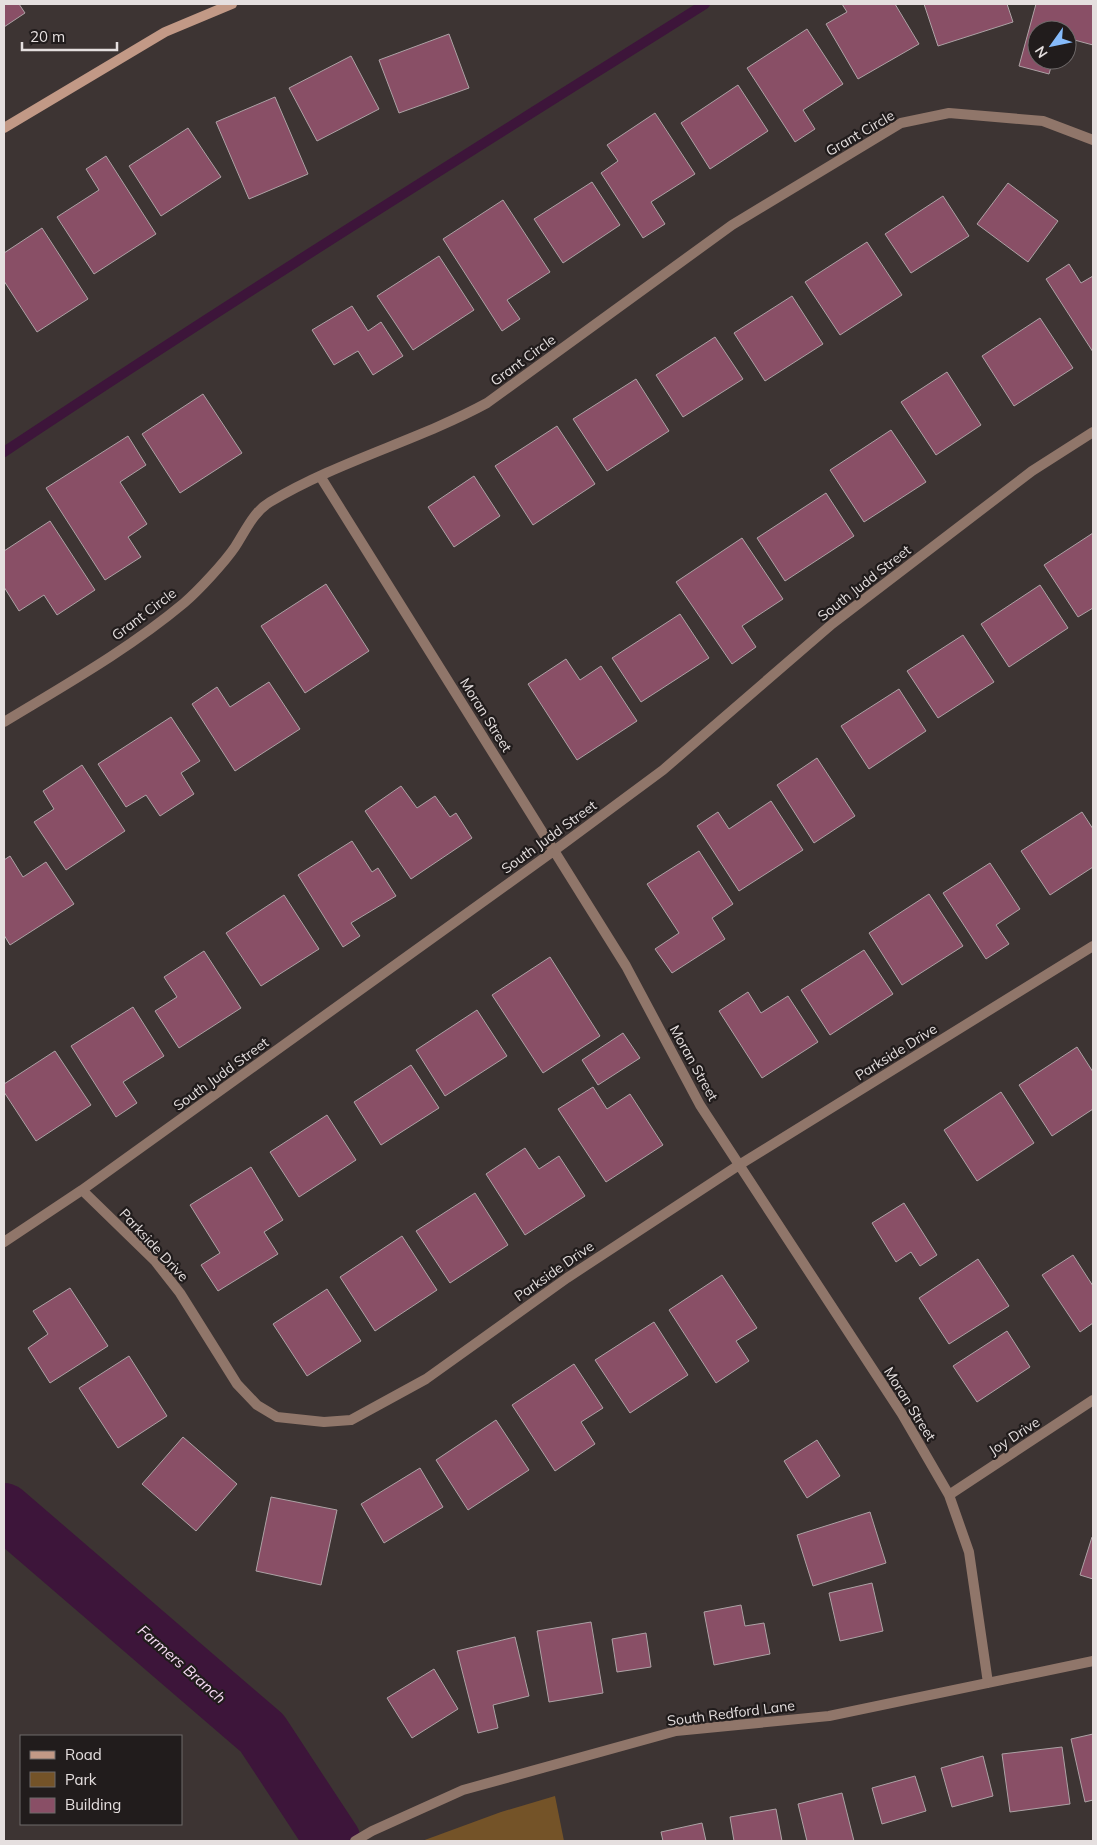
<svg xmlns="http://www.w3.org/2000/svg" width="1097" height="1845" font-family="Mulish,sans-serif">
	<style>
		.green { fill: #745328 }
		.lines { fill: none; stroke-linecap: round; stroke-linejoin: round }
		.stream { stroke: #3d153a; stroke-width: 10 }
		.river { stroke: #3d153a; stroke-width: 56 }
		.building { fill: #894f66; stroke: #ada2a5 }
		.minor { stroke: #90766a; stroke-width: 10 }
		.secondary { stroke: #c29986; stroke-width: 10 }
		.labels { text-anchor: middle; dominant-baseline: central; stroke-width: 4.5; stroke-linejoin: round; paint-order: stroke }
		.street-label { font-size: 14px; fill: #e5dfdf; stroke: #211c1c }
		.water-label { font-size: 15px; font-style: italic; fill: #f6daf3; stroke: #211c1c }
	</style>
	<rect width="100%" height="100%" fill="#3d3433"/>
	<path class="green" d="M555,1796L564,1841H422L501,1812Z"/>
	<g class="lines">
		<path class="stream" d="M4,452C235,298 470,152 705,4"/>
		<path class="river" d="M4,1511L262,1733L333,1841"/>
	</g>
	<path class="building" d="M4,4H19L25,13L4,27Z
		M842,4H895L919,44L858,79L826,24L847,12Z
		M924,4H1007L1013,22L938,46Z
		M1036,4H1093V45L1067,38V30H1037V60H1053L1049,74L1019,66Z
		M807,29L843,84L803,110L815,129L795,142L747,68Z
		M449,34L469,88L399,113L379,60Z
		M351,56L379,109L317,141L289,88Z
		M738,85L768,131L710,169L681,123Z
		M275,97L308,174L249,199L216,122Z
		M655,113L695,174L651,202L665,224L643,238L601,173L618,161L607,145Z
		M188,128L221,177L161,216L129,166Z
		M106,156L156,234L94,274L57,217L99,190L86,169Z
		M592,182L620,225L563,263L534,219Z
		M1008,183L1058,221L1028,262L977,224Z
		M943,196L969,236L911,273L885,234Z
		M503,200L550,272L507,300L520,319L502,331L443,239Z
		M42,228L88,299L37,332L4,281V253Z
		M867,242L902,295L840,335L805,282Z
		M439,256L474,310L413,350L377,296Z
		M1069,264L1081,283L1093,276V352L1046,279Z
		M792,296L823,344L765,381L734,333Z
		M352,306L368,331L381,322L403,356L373,375L358,351L334,365L312,330Z
		M1040,318L1073,368L1014,406L982,356Z
		M715,337L743,379L683,417L656,375Z
		M947,372L981,425L936,455L901,402Z
		M636,379L669,431L607,471L573,419Z
		M203,394L242,453L180,493L142,434Z
		M557,426L595,484L533,525L495,466Z
		M891,430L926,482L864,522L830,470Z
		M128,436L146,465L120,482L147,524L128,537L141,557L105,580L46,488Z
		M474,476L500,516L454,547L428,507Z
		M826,493L854,536L785,581L757,538Z
		M50,521L95,590L57,615L44,595L19,611L4,587V551Z
		M1093,533V608L1078,617L1044,565Z
		M742,538L783,599L742,626L756,647L732,664L676,582Z
		M326,584L369,651L305,693L261,626Z
		M1040,585L1068,628L1009,667L981,624Z
		M680,614L709,658L641,702L612,658Z
		M963,635L994,682L938,718L907,671Z
		M566,659L580,680L601,666L637,721L577,760L528,684Z
		M269,682L300,729L235,771L192,704L217,687L230,707Z
		M899,689L926,731L869,769L841,726Z
		M171,717L200,761L181,773L194,794L160,816L146,795L126,807L98,764Z
		M817,758L855,816L814,843L777,785Z
		M82,765L125,831L66,870L34,822L54,809L43,791Z
		M401,786L417,808L435,796L450,817L456,813L472,838L411,879L365,811Z
		M771,801L803,850L739,891L697,826L718,812L729,829Z
		M1082,812L1093,829V867L1050,895L1021,851Z
		M352,841L372,872L378,868L396,896L351,923L360,936L343,947L298,875Z
		M699,851L733,904L712,918L725,939L672,973L655,949L679,933L647,884Z
		M10,856L23,877L46,862L74,904L10,945L4,935V860Z
		M990,863L1020,909L996,925L1009,944L986,959L943,893Z
		M929,894L963,946L902,985L869,933Z
		M284,895L319,949L261,986L226,933Z
		M864,950L893,994L830,1035L801,990Z
		M204,951L241,1008L179,1048L155,1011L177,997L164,977Z
		M550,957L600,1036L543,1073L492,995Z
		M748,992L761,1013L788,996L818,1042L762,1078L719,1011Z
		M133,1007L164,1056L123,1082L137,1103L116,1117L71,1046Z
		M477,1010L507,1056L445,1096L416,1050Z
		M623,1033L640,1058L598,1085L582,1060Z
		M1077,1047L1093,1072V1109L1052,1136L1019,1085Z
		M55,1051L91,1105L36,1141L4,1092V1084Z
		M411,1065L439,1108L381,1145L354,1102Z
		M593,1087L607,1109L630,1094L663,1145L606,1182L558,1109Z
		M1001,1092L1034,1143L977,1181L944,1130Z
		M327,1115L356,1160L299,1197L270,1152Z
		M525,1148L539,1169L559,1156L585,1196L525,1235L486,1174Z
		M251,1167L283,1220L264,1232L278,1254L218,1291L201,1265L220,1253L190,1205Z
		M475,1193L508,1245L450,1283L416,1231Z
		M904,1203L937,1255L920,1266L911,1252L896,1262L872,1223Z
		M402,1236L437,1290L375,1331L340,1277Z
		M1073,1255L1093,1286V1323L1080,1332L1042,1275Z
		M978,1259L1009,1306L949,1344L919,1298Z
		M722,1275L757,1328L736,1341L749,1361L716,1383L669,1310Z
		M70,1288L108,1346L50,1383L28,1348L48,1334L33,1311Z
		M327,1289L361,1341L307,1376L273,1324Z
		M654,1322L688,1375L630,1413L595,1360Z
		M1007,1331L1030,1367L977,1402L953,1366Z
		M129,1356L167,1416L118,1448L79,1388Z
		M574,1364L603,1408L581,1422L595,1444L555,1471L512,1405Z
		M496,1420L529,1470L468,1510L436,1460Z
		M183,1437L237,1484L196,1531L142,1484Z
		M817,1440L840,1476L807,1498L784,1461Z
		M420,1468L443,1507L384,1543L361,1504Z
		M271,1497L337,1510L321,1585L256,1571Z
		M870,1512L886,1563L813,1586L797,1535Z
		M1092,1537L1093,1538V1579L1080,1575Z
		M872,1583L883,1631L840,1641L829,1593Z
		M741,1605L745,1626L764,1623L770,1654L714,1665L704,1612Z
		M591,1622L603,1693L549,1702L537,1631Z
		M646,1633L651,1667L617,1672L612,1639Z
		M515,1637L529,1696L493,1705L498,1728L478,1733L457,1651Z
		M434,1669L458,1709L412,1738L387,1698Z
		M1093,1734V1800L1085,1802L1071,1739Z
		M1062,1747L1070,1804L1010,1812L1002,1754Z
		M983,1756L993,1796L952,1807L941,1768Z
		M915,1776L926,1811L882,1824L872,1788Z
		M842,1793L854,1841H807L798,1804Z
		M776,1809L782,1841H734L730,1817Z
		M702,1823L706,1841H663L661,1832Z"/>
	<g class="lines">
		<path class="minor" d="M320,476L626,966L700,1105L902,1414L949,1495L969,1552L988,1683
			M4,722C65,685 129,649 184,603C199,590 224,563 235,547C245,532 253,512 270,502C338,461 417,441 487,403L732,225L901,123L949,113L1043,121L1093,140
			M82,1190L155,1261L180,1293L237,1384L257,1405L277,1417L324,1422L351,1420L426,1379L567,1278L739,1165L1093,946
			M4,1242L82,1190L555,850L663,770L832,624L1032,471L1093,432
			M949,1495L1093,1400
			M355,1841L372,1831L463,1790L676,1731L829,1716L1093,1661"/>
		<path class="secondary" d="M4,128L165,32L232,4"/>
	</g>
	<g class="labels">
		<g class="street-label">
			<text transform="translate(860 133) rotate(-30)">Grant Circle</text>
			<text transform="translate(523 360) rotate(-36)">Grant Circle</text>
			<text transform="translate(864 583) rotate(-38)">South Judd Street</text>
			<text transform="translate(144 614) rotate(-37)">Grant Circle</text>
			<text transform="translate(486 715) rotate(58)">Moran Street</text>
			<text transform="translate(549 837) rotate(-36)">South Judd Street</text>
			<text transform="translate(896 1052) rotate(-32)">Parkside Drive</text>
			<text transform="translate(694 1063) rotate(61)">Moran Street</text>
			<text transform="translate(221 1074) rotate(-36)">South Judd Street</text>
			<text transform="translate(154 1245) rotate(47)">Parkside Drive</text>
			<text transform="translate(554 1271) rotate(-35)">Parkside Drive</text>
			<text transform="translate(910 1404) rotate(58)">Moran Street</text>
			<text transform="translate(1014 1436) rotate(-33)">Joy Drive</text>
			<text transform="translate(731 1713) rotate(-7)">South Redford Lane</text>
		</g>
		<g class="water-label">
			<text transform="translate(182 1664) rotate(41)">Farmers Branch</text>
		</g>
	</g>
	<rect width="1097" height="1845" fill="none" stroke="#e5dfdf" stroke-width="10"/>
	<rect x="20" y="1735" width="162" height="90" fill="#211c1c" stroke="#6f6a6a"/>
	<rect x="30" y="1751" width="25" height="8" fill="#c29986" stroke="#6f6a6a"/>
	<text x="65" y="1760" font-size="15" fill="#e5dfdf">Road</text>
	<rect x="30" y="1772" width="25" height="15" fill="#745328" stroke="#6f6a6a"/>
	<text x="65" y="1785" font-size="15" fill="#e5dfdf">Park</text>
	<rect x="30" y="1798" width="25" height="15" fill="#894f66" stroke="#6f6a6a"/>
	<text x="65" y="1810" font-size="15" fill="#e5dfdf">Building</text>
	<g transform="translate(1052 45) rotate(237)"><circle r="24" fill="#211c1c" stroke="#6f6a6a"/>
	<path d="M0-4L9 19L0 12L-9 19Z" fill="#86bbfb"/>
	<text y="-8" font-size="14" font-weight="bold" text-anchor="middle" fill="#e5dfdf">N</text>
	</g>
	<path d="M22 42v8h95v-8" fill="none" stroke="#e5dfdf" stroke-width="2.5"/>
	<text x="30" y="42" font-size="15" fill="#e5dfdf" stroke="#211c1c" stroke-width="4" paint-order="stroke">20 m</text>
</svg>
